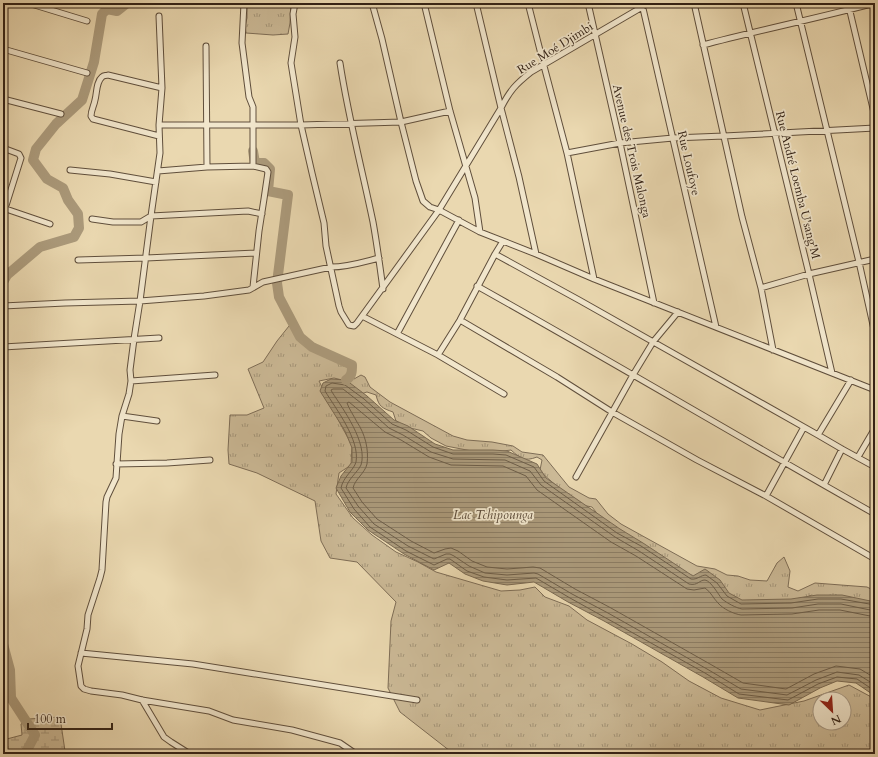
<svg xmlns="http://www.w3.org/2000/svg" width="878" height="757" font-family="Cardo,serif">
	<style>
		.grass { fill: url(#grass-tufts); stroke: #7e6d56; fill-rule: evenodd }
		.wetland { fill: url(#wetland-marsh); stroke: #7e6d56 }
		.water { fill: url(#water-rules); stroke: #7b6a52 }
		.lines { fill: none; stroke-linecap: round; stroke-linejoin: round }
		.shore { stroke: #6e5e48; stroke-width: 1 }
		.river { stroke: #ab9a7b; stroke-width: 10 }
		.minor-casing { stroke: #604f3c; stroke-width: 7 }
		.minor { stroke: #f1e6cc; stroke-width: 5 }
		.labels { text-anchor: middle; dominant-baseline: central; stroke-width: 3.5; stroke-linejoin: round; paint-order: stroke }
		.street-label { font-size: 12px; fill: #322115; stroke: #f1e6cc }
		.water-label { font-size: 13px; font-style: italic; fill: #5c4b39; stroke: #f1e6cc }
	</style>
	<defs>
		<pattern id="grass-tufts" width="24" height="20" patternUnits="userSpaceOnUse"><rect width="24" height="20" fill="#cbb996"/><path d="M3 7l-1-3M5 7V3M7 7l1-3M15 17l-1-3M17 17v-4M19 17l1-3" fill="none" stroke="#a59679"/></pattern>
		<pattern id="wetland-marsh" width="20" height="14" patternUnits="userSpaceOnUse"><rect width="20" height="14" fill="#cbb996"/><path d="M1 5h8M5 5V1M11 12h8M15 12V8" fill="none" stroke="#a59679"/></pattern>
		<pattern id="water-rules" width="6" height="5" patternUnits="userSpaceOnUse"><rect width="6" height="5" fill="#ab9a7b"/><path d="M0 2.5h6" fill="none" stroke="#8c7d64"/></pattern>
	</defs>
	<rect width="100%" height="100%" fill="#ead8b0"/>
	<filter id="stains"><feTurbulence type="fractalNoise" baseFrequency=".005" numOctaves="4"/><feColorMatrix values="0 0 0 0 .2 0 0 0 0 .09 0 0 0 0 .02 0 0 0 .5 -.17"/></filter>
	<radialGradient id="worn" r=".72"><stop offset=".6" stop-color="#630" stop-opacity="0"/><stop offset="1" stop-color="#630" stop-opacity=".3"/></radialGradient>
	<path class="grass" d="M247,3H291L290,23L288,34L273,35L246,33L245,26L247,18Z
		M289,326L328,353L345,363L354,379L361,375L365,377L370,387L390,402L453,436L467,440L492,442L513,446L522,452L543,455L569,487L589,498L596,499L608,514L621,524L697,566L715,569L727,575L738,576L750,580L767,581L777,563L784,557L790,571L788,587L798,591L815,583L867,587L875,591V607L848,602L836,595L816,604L810,595L808,601L744,603L693,580L603,521L592,507L577,504L543,474L540,470L542,460L537,457C524,462 520,458 511,450L495,452H477L446,446L431,438L423,431L406,427L396,421L393,412C382,408 379,407 376,395L367,392L354,396L347,385L350,382L334,378L319,381L343,429L352,445L351,465L339,473L336,494L353,518L372,535L396,552L418,562L436,572L501,591L520,590L535,587L545,597L569,606L587,620L632,644L662,662L689,681L721,698L760,710L804,701L849,685L875,699V754H456L450,751L400,712L388,688L391,621L396,602L357,562L330,558L321,541L315,501L257,473L229,464L228,450L230,415H247L264,408L248,369L263,362L277,341ZM820,699H844V723H820Z"/>
	<path class="wetland" d="M60,717L65,751L68,754H3V740L22,735L21,724L29,719Z"/>
	<path class="water" d="M331,379L346,380L367,396L394,420L408,426L435,444L453,450H493L507,451L537,464L546,478L620,529L643,543L693,576L705,569L720,580L729,593L742,600L791,599L817,595H842L875,602V696L856,683L837,681L820,688L789,705L738,698L703,677L604,621L568,602L534,582L507,585L483,581L465,574L449,563L434,570L404,554L368,530L350,512L336,488L341,476L352,462V448L345,431L320,391L323,383Z"/>
	<g class="lines">
		<path class="shore" d="M875,605L841,599H818L791,603L741,604L727,596L717,583L706,575C701,575 697,580 691,579L641,546L617,533L544,481L534,467L506,455L493,454H453L433,447L406,430L392,424L364,399L345,385L332,383L326,386L325,391C336,409 360,440 356,462C354,470 343,477 341,488L354,509L370,527L406,551L434,565L447,559H450L467,571L484,577L507,580L536,578L570,598L705,673L739,694L788,700L818,684L837,677L857,679L875,691
			M875,611L841,604H818L792,608L742,609C736,608 727,603 722,599C718,594 711,581 705,580C699,580 698,586 689,584L639,551L615,537L541,485L530,471L505,460L453,459L431,452L403,435L389,428L361,403L343,389H333L331,390L332,392C343,409 368,443 361,465C357,473 348,479 346,488L358,506L374,524L408,546L434,559L446,554H450L454,556L469,566L485,573L507,575L534,573L538,574L572,594L608,613L707,669L741,689L787,695L816,680L837,672L859,675L875,685
			M875,617L840,610H819L792,614L741,615C734,614 723,609 718,603C713,598 711,592 705,588L694,590L687,589L636,556L611,542L537,490L526,476L503,466L451,465L429,457L401,440L385,432L349,402L347,403C349,409 354,416 357,422C365,434 369,449 367,464C365,473 355,479 353,488L362,502L377,519L411,541L434,553L445,549L451,548L458,551L472,561L487,567L507,569L533,567L540,568L575,589L611,608L710,664L743,683L786,689L814,674L836,666L860,669L875,678"/>
		<path class="river" d="M253,151L255,163H264L270,169L268,191L288,195L277,283L279,297L300,337L312,347L352,365C352,372 352,376 346,380
			M3,282L7,275L40,247L74,237L79,228L78,214L68,200L63,188L47,179L33,160L36,149L56,124L82,100L94,62L102,14L107,9L117,11L127,3
			M3,644L10,670L11,698L35,735L25,754"/>
		<g class="minor-casing">
			<path id="minor" d="M28,3L87,21
				M244,3L242,43L249,97L253,107V166L266,169L268,172L264,199L259,231L253,287
				M295,3L293,14L295,37L291,63L301,125L312,173L324,223L326,246L339,306L341,312L349,325L354,326L357,323L439,210L480,232L536,254L594,279L875,390
				M372,3L382,39L401,122L416,181L423,201L430,207L439,210L501,108C510,90 516,84 531,72L649,3
				M424,3L450,111L475,198L480,232
				M476,3L501,108L519,177L536,254
				M528,3L544,66L567,153L594,279
				M588,3L620,143L654,303
				M694,3L742,217L761,288L773,350
				M743,3L809,274L832,373
				M796,3L859,262L875,334
				M848,3L875,117
				M642,4L716,327
				M159,16L162,88L159,125L160,153L151,216L140,301L134,339L130,370L131,381L129,394L122,416L119,434L116,478L107,497L106,502L102,570L100,578L88,615L87,629L78,666L81,686L84,689L91,691L122,695L142,700L209,711L233,720L292,730L340,743L356,754
				M703,45C760,30 818,18 875,3
				M206,46L207,167
				M3,49L87,73
				M340,63C348,116 362,169 373,222C377,244 380,267 383,289
				M3,99L61,114
				M159,125H301L401,122L450,111
				M159,136L93,119L91,116C91,110 94,106 95,100C97,93 96,82 102,77C104,75 105,76 108,75L162,88
				M3,148L19,154L21,158L3,215
				M567,153L620,143L673,138L724,136L875,128
				M70,170L110,174L156,182
				M158,171L207,167L253,166
				M3,208L50,224
				M92,219L113,222H141L151,216L248,211L262,214
				M495,254L579,300L818,435L842,449L875,467
				M78,260L146,258L256,253
				M477,286C611,361 742,439 875,514
				M761,288L809,274L875,259
				M3,306L65,303L140,301L204,296L249,290L263,282L331,267C348,267 363,262 379,258
				M362,316L438,355L504,394
				M460,320L557,377L612,412L697,460L766,496L875,559
				M397,334L459,220
				M3,347L159,338
				M438,355L460,320L495,254L503,241
				M131,381L215,375
				M122,416L157,421
				M818,435L851,380
				M858,457L875,428
				M116,464L167,463L210,460
				M576,477L633,375L653,342L678,312
				M824,485L842,449
				M766,496L804,427
				M81,653L193,664L417,700
				M142,700L164,737L171,742L190,754"/>
		</g>
		<use href="#minor" class="minor"/>
	</g>
	<g class="labels">
		<g class="street-label">
			<text transform="translate(555 48) rotate(-32)">Rue Moé Djimbi</text>
			<text transform="translate(632 151) rotate(77)">Avenue des Trois Malonga</text>
			<text transform="translate(689 163) rotate(77)">Rue Loufoye</text>
			<text transform="translate(798 185) rotate(76)">Rue André Loemba U'sang'M</text>
		</g>
		<g class="water-label">
			<text x="493" y="515">Lac Tchipounga</text>
		</g>
	</g>
	<rect width="878" height="757" fill="none" stroke="#ead8b0" stroke-width="16"/>
	<rect x="4" y="4" width="870" height="749" fill="none" stroke="#322115" stroke-width="2"/>
	<rect x="8" y="8" width="862" height="741" fill="none" stroke="#322115"/>
	<g transform="translate(832 711) rotate(155)"><circle r="19" fill="#f1e6cc" stroke="#a59783"/>
	<path d="M0-3L7 15L0 10L-7 15Z" fill="#8f2418"/>
	<text y="-6" font-size="11" font-weight="bold" text-anchor="middle" fill="#322115">N</text>
	</g>
	<path d="M28 723v6h84v-6" fill="none" stroke="#322115" stroke-width="2"/>
	<text x="34" y="723" font-size="12" fill="#322115" stroke="#f1e6cc" stroke-width="3" paint-order="stroke">100 m</text>
	<rect width="100%" height="100%" filter="url(#stains)"/>
	<rect width="100%" height="100%" fill="url(#worn)"/>
</svg>
